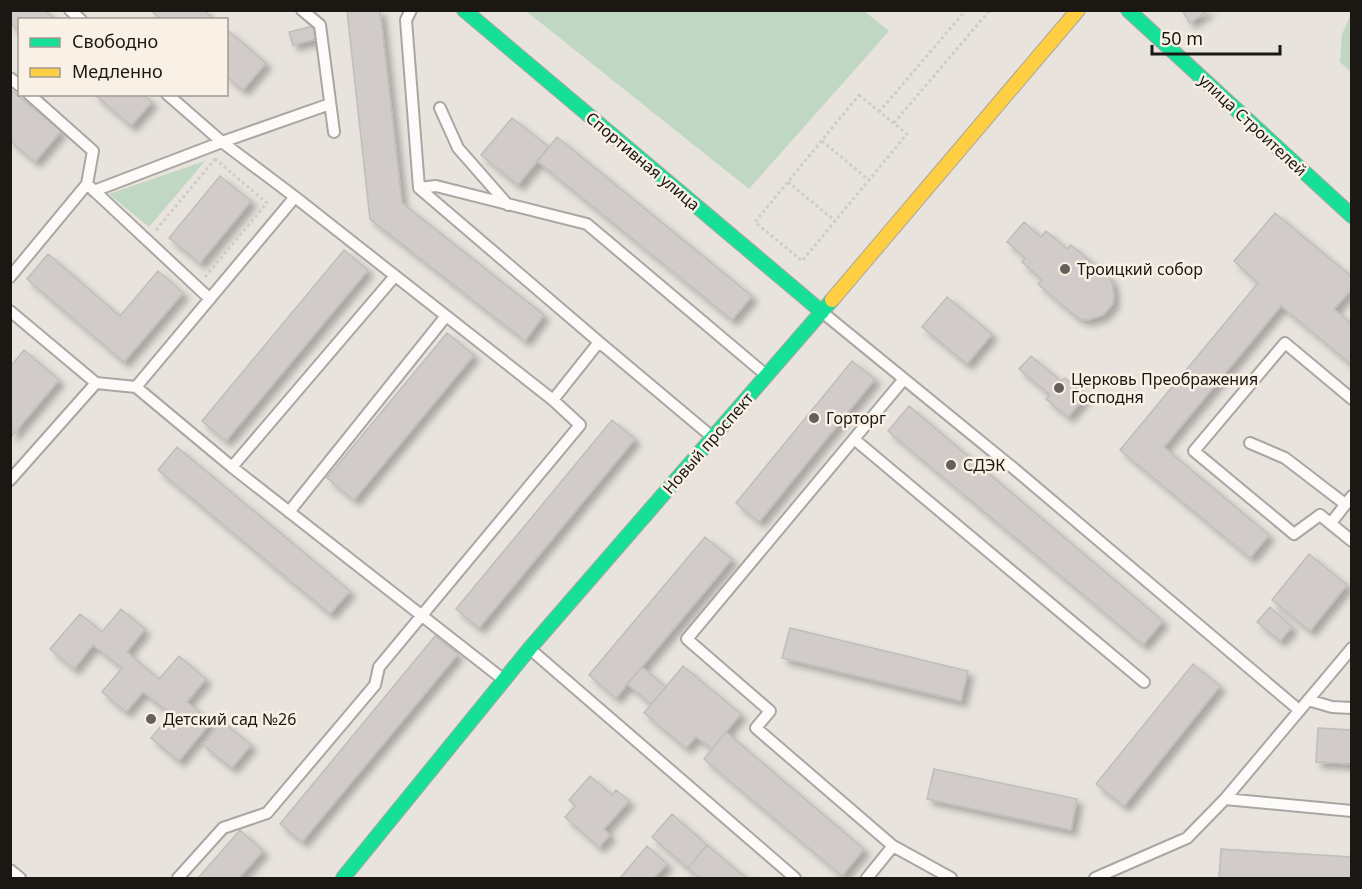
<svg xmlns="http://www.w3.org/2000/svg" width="1362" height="889" font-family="'Noto Sans',sans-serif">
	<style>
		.green { fill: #c0d7c3 }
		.building { fill: #d1ccc9; stroke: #c2bdba; stroke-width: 1.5; filter: url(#shadow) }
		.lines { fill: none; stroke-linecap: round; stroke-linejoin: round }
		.lane-casing { stroke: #aaa6a2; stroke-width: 14 }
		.fast-casing { stroke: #aaa6a2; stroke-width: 16 }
		.slow-casing { stroke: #aaa6a2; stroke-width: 16 }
		.path { stroke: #cecdcb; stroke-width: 3; stroke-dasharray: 3 3; stroke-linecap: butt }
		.lane { stroke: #fcfbfa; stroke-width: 10 }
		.fast { stroke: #16e098; stroke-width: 14 }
		.slow { stroke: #ffcf43; stroke-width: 14 }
		.poi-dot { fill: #635f5a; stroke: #faf1e6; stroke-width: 2 }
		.labels { text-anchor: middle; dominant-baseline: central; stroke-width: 5; stroke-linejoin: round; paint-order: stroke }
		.street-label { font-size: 16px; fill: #1b1814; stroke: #faf1e6 }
		.poi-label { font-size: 16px; fill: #1b1814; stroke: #faf1e6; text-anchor: start }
	</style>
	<defs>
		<filter id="shadow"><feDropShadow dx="5.5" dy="5.5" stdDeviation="3" flood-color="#0004"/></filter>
	</defs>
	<rect width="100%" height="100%" fill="#e8e3dd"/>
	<path class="green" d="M526,11H864L889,31L749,189Z
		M1351,14L1352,72H1351L1340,62L1342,34Z
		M205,161L149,227L109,194Z"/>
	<path class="building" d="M10,10H45L55,20H20V31L10,23Z
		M151,10H204L215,20H161Z
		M380,10L402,203L544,315L525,341L370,219L347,10Z
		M1182,10H1209L1190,23Z
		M313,26L316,39L293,45L289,32Z
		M226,29L266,63L243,90L226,76Z
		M10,89L61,131L35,162L10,141Z
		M94,94H143L152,102L131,126Z
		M512,118L549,147L518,185L481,155Z
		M557,137L752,296L732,320L537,161Z
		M220,176L251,201L200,263L169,238Z
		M1275,213L1352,277V289L1334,309L1352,324V365L1281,306L1164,447L1269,535L1250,558L1120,450L1258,283L1234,261Z
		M1024,222L1041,237L1046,231L1067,249L1071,245L1108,276L1112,282L1114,296L1113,304L1103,315L1088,320L1081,319L1074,315L1038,284L1042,280L1022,262L1025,258L1007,242Z
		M344,250L368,270L226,441L202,421Z
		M48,254L120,316L158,271L183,293L124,362L27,279Z
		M947,297L992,334L967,364L922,327Z
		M447,333L474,355L354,500L327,478Z
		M24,350L59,380L12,436L10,367Z
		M1031,356L1061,381L1065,378L1086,396L1068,417L1046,399L1050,395L1019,369Z
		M852,361L875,379L759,522L736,503Z
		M909,406L1163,621L1143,645L888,431Z
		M612,420L635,439L479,628L456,609Z
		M177,447L350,591L330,614L158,470Z
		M705,537L732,559L616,698L589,675Z
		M1309,554L1347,585L1310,631L1272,600Z
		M1270,607L1292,627L1280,641L1257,622Z
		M121,609L145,629L127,652L159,679L179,656L206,679L187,702L211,722L179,761L151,738L171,714L143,692L126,712L102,692L122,668L93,645L74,669L50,649L80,614L102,632Z
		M790,628L968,671L961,701L782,658Z
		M435,636L458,654L302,842L280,824Z
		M1193,664L1220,686L1124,806L1096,784Z
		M683,666L741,714L712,749L696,737L686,748L644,713Z
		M642,667L666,687L651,704L627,684Z
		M222,721L251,745L232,768L203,745Z
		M1318,728L1352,730V764L1316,762Z
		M726,732L864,849L842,876L704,759Z
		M934,769L1077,799L1071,830L927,799Z
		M590,776L612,795L616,790L629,801L604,829L610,835L599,847L565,817L575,806L569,800Z
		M672,814L707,845L688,868L652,837Z
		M240,830L263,851L239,878H198Z
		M707,845L746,878H700L688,868Z
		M647,846L667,864L654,878H620Z
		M1221,849L1352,857V878H1219Z"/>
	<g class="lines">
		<g class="lane-casing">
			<path id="lane" d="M70,10L81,20
				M302,10L320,25L334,132
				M411,10L406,20L419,188
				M10,78L20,86
				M29,94L93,151L87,184
				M167,94L222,142L330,104
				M440,108L458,148L508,205
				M94,191L222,142L295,197
				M10,277L87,184L210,299
				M10,311L96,383
				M822,312L1018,472L1299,710
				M599,342L419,188L436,186L587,224L766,375
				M904,379L687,639L770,711L756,728L893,846L951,878
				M136,387L232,467L504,680
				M1352,399L1285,343L1194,451L1294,534L1320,515L1352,541
				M854,439L1144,682
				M1250,443L1285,458L1345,504
				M232,467L395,276
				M10,480L96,383L136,387L295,197L553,400L599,342L711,436
				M289,512L446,316
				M1331,523L1352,496
				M530,649L795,878
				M1308,700L1332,707L1352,708
				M1225,799L1352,648
				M10,870L20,878
				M178,878L223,828L267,813L375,685L379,667L580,425L553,400
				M867,878L893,846
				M1095,878L1187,838L1225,799L1352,811"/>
		</g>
		<g class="fast-casing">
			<path id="fast" d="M464,10L822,312
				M1128,10L1352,216
				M343,878L530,648L832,300"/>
		</g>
		<g class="slow-casing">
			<path id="slow" d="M832,300L1078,10"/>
		</g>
		<path class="path" d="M859,95L907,134L802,261L755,222Z
			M879,112L966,10
			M894,123L990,10
			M822,141L869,180
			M788,182L835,221
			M156,230L215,159
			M205,277L267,203L214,158"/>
		<use href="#lane" class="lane"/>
		<use href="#fast" class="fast"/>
		<use href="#slow" class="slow"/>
	</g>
	<g class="poi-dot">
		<circle cx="1065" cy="269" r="6"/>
		<circle cx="1059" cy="388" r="6"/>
		<circle cx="814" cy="418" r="6"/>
		<circle cx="951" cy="465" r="6"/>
		<circle cx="151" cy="719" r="6"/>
	</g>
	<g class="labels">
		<g class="street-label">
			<text transform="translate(1253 125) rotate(43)">улица Строителей</text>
			<text transform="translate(643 161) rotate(40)">Спортивная улица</text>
			<text transform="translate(708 443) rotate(-49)">Новый проспект</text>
		</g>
		<g class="poi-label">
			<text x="1077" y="269">Троицкий собор</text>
			<text x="1071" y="379">Церковь Преображения<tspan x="1071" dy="18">Господня</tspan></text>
			<text x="826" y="418">Горторг</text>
			<text x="963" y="465">СДЭК</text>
			<text x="163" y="719">Детский сад №26</text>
		</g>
	</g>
	<rect width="1362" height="889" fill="none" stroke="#1b1814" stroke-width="24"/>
	<rect x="18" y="18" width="210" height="78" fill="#faf1e6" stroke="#a19a92" stroke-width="1.5"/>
	<rect x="30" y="38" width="30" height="9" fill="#16e098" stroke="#a19a92" stroke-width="1.5"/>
	<text x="72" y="48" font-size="18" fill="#1b1814">Свободно</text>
	<rect x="30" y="68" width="30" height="9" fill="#ffcf43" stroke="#a19a92" stroke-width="1.5"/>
	<text x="72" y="78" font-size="18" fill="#1b1814">Медленно</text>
	<path d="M1152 45v9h128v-9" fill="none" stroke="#1b1814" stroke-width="3"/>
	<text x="1161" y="45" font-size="18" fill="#1b1814" stroke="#faf1e6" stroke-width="4.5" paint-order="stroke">50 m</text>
</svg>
